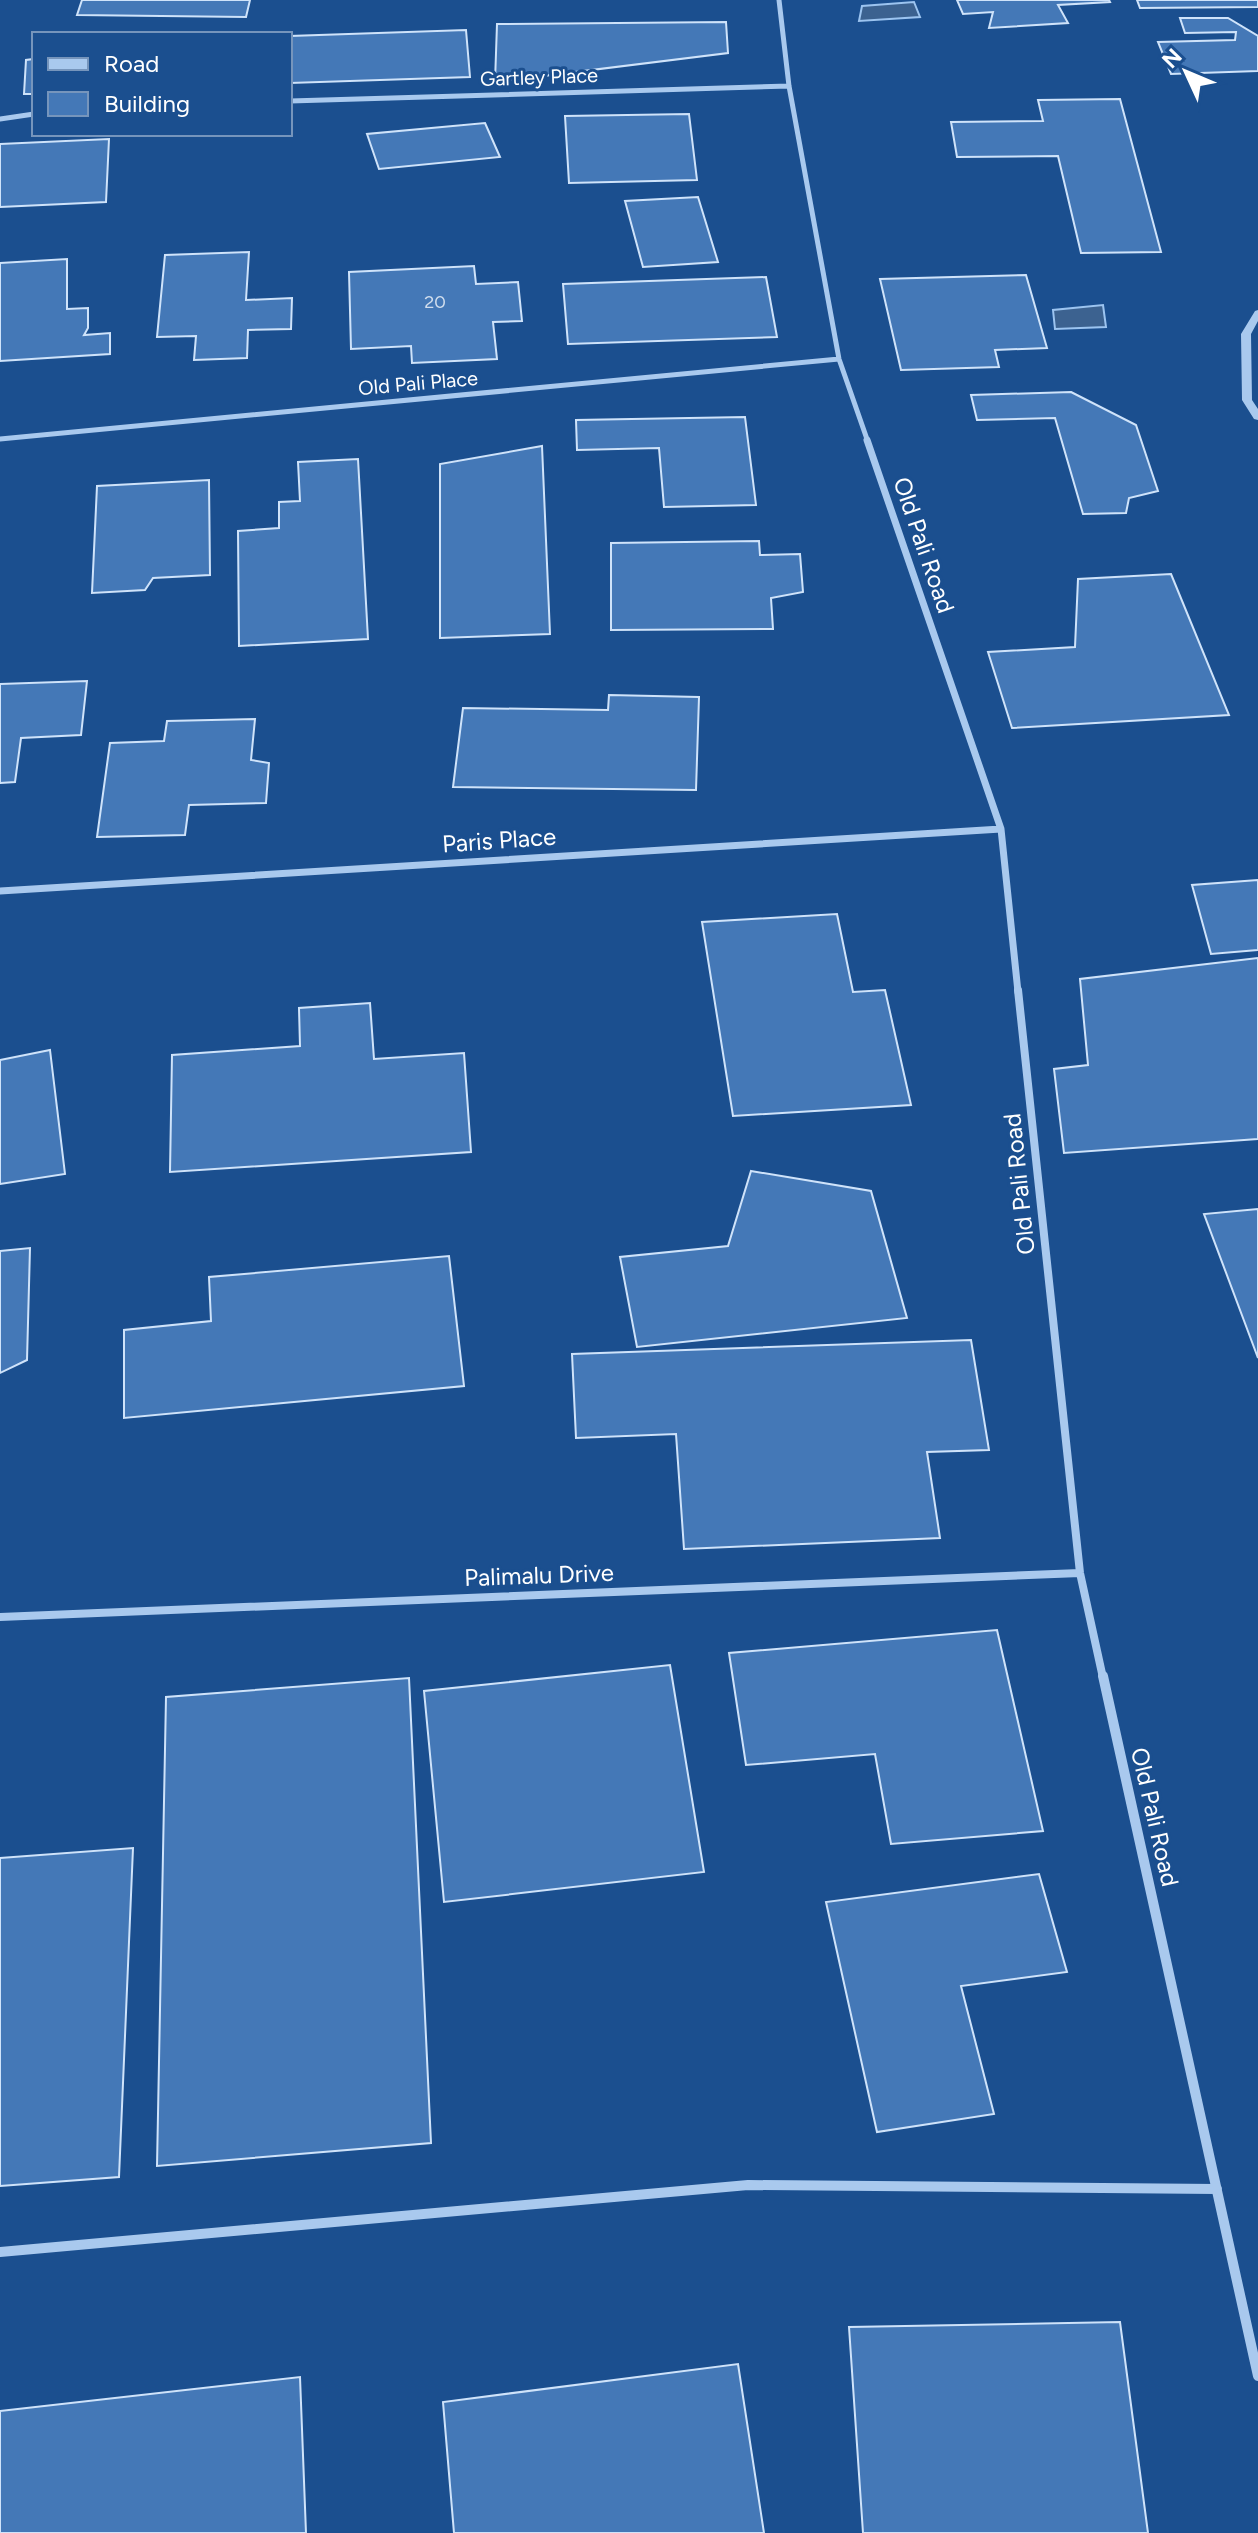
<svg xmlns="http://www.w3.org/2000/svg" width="1258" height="2533" font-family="Figtree,sans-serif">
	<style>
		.water { fill: #3c6290; stroke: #9cc4f0; stroke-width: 2 }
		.building { fill: #4478b7; stroke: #cfe3fa; stroke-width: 2 }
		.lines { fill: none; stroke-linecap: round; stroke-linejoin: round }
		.minor-far3 { stroke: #a9c9ee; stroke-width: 5 }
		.minor-far2 { stroke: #a9c9ee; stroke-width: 7 }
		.minor-far1 { stroke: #a9c9ee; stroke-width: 8 }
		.minor { stroke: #a9c9ee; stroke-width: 10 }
		.tertiary { fill: #a9c9ee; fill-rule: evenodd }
		.labels { text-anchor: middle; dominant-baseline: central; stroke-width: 6; stroke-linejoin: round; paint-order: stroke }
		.far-number-label { font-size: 18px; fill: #d0dded }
		.far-street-label { font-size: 20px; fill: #fff; stroke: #1b4f8f }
		.street-label { font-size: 24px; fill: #fff; stroke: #1b4f8f }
	</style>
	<rect width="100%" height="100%" fill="#1b4f8f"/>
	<path class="water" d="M914,2L920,17L859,21L862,6Z
		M1103,305L1106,327L1055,329L1053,310Z"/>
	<path class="building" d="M82,0H250L246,17L77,15Z
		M957,0H1109L1110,2L1058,5L1068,23L989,28L993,12L963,14Z
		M1137,0H1258V7L1140,8Z
		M1180,18H1228L1258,36V71L1171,74L1158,42L1235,40L1236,32L1185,33Z
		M726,22L728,53L495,82L497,24Z
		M466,30L470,77L290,83V36Z
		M34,59V94H24L26,60Z
		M1120,99L1161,252L1081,253L1058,156L957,157L951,122L1043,121L1038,100Z
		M689,114L697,180L569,183L565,116Z
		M485,123L500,157L379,169L367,134Z
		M109,139L106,202L0,207V144Z
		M698,197L718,262L643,267L625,201Z
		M249,252L246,300L292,298L291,329L248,330L247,358L194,360L196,336L157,337L165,255Z
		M67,259V309L88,308V328L84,335L110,333V354L0,361V263Z
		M474,266L476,284L518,282L522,321L493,322L497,359L412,363L411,346L351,349L349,272Z
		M1026,275L1047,348L995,350L999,367L901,370L880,279Z
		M766,277L777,337L568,344L563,284Z
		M1071,392L1136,425L1158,491L1129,498L1126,513L1083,514L1055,418L977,420L971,395Z
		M745,417L756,505L664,507L659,448L577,450L576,420Z
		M542,446L550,634L440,638V464Z
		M358,459L368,639L239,646L238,531L279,528V502L300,501L298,462Z
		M209,480L210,575L153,578L145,590L92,593L97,486Z
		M759,541L760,555L800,554L803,592L771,598L773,629L611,630V543Z
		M1171,574L1229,715L1012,728L988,652L1075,647L1078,579Z
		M87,681L81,735L21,738L15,782L0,783V684Z
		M609,695L699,697L696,790L453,787L463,708L608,710Z
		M255,719L251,760L269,763L266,803L189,805L185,835L97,837L110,743L164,741L167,721Z
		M1258,880V950L1211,954L1192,885Z
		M837,914L853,992L885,990L911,1105L733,1116L702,922Z
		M1258,958V1139L1064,1153L1054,1069L1088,1065L1080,979Z
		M370,1003L374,1059L464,1053L471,1152L170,1172L172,1055L300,1046L299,1008Z
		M50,1050L65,1174L0,1184V1060Z
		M751,1171L871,1191L907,1318L637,1347L620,1257L728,1246Z
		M1258,1209V1358L1204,1214Z
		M30,1248L27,1360L0,1373V1251Z
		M449,1256L464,1386L124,1418V1330L211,1321L209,1277Z
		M971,1340L989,1450L927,1452L940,1538L684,1549L676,1434L576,1438L572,1354Z
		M997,1630L1043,1831L891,1844L875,1754L746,1765L729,1653Z
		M670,1665L704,1872L444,1902L424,1691Z
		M409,1678L431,2143L157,2166L166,1697Z
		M133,1848L119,2177L0,2186V1858Z
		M1039,1874L1067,1972L961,1986L994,2114L877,2132L826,1902Z
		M1120,2322L1148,2533H863L849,2327Z
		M738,2364L764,2533H454L443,2402Z
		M300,2377L306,2533H0V2411Z"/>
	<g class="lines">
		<path class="minor-far3" d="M779,0L789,86L839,359L868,442
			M290,101L789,86
			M0,119L34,114
			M0,439L839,359"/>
		<path class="minor-far2" d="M867,440L1001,829L1018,992
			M0,891L1001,829"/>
		<path class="minor-far1" d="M1018,990L1080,1573L1103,1678
			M0,1617L1080,1573"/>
		<path class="minor" d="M1103,1676L1258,2376
			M0,2252L748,2185L1217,2189"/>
		<path class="tertiary" d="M1258,310V321L1251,334L1252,400L1258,409V420L1254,419L1242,400L1241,334L1255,311Z"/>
	</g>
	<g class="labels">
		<g class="far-number-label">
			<text x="435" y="302">20</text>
		</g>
		<g class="far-street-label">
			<text transform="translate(539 77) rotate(-2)">Gartley Place</text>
			<text transform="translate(418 383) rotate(-5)">Old Pali Place</text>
		</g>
		<g class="street-label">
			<text transform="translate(924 545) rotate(71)">Old Pali Road</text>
			<text transform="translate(499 840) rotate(-4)">Paris Place</text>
			<text transform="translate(1019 1184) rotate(-96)">Old Pali Road</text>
			<text transform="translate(539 1575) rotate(-2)">Palimalu Drive</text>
			<text transform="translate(1155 1817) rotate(77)">Old Pali Road</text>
		</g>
	</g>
	<rect x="32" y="32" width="260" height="104" fill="#1b4f8f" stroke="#7695bc" stroke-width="2"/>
	<rect x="48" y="58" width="40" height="12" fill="#a9c9ee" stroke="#7695bc" stroke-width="2"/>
	<text x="104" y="72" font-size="24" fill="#ffffff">Road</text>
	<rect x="48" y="92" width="40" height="24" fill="#4478b7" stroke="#7695bc" stroke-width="2"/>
	<text x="104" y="112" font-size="24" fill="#ffffff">Building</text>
	<g transform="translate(1186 72) rotate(314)" stroke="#1b4f8f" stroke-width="6" paint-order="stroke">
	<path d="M0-6L14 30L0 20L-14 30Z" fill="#ffffff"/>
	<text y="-12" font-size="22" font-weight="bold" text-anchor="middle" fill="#ffffff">N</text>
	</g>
</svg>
